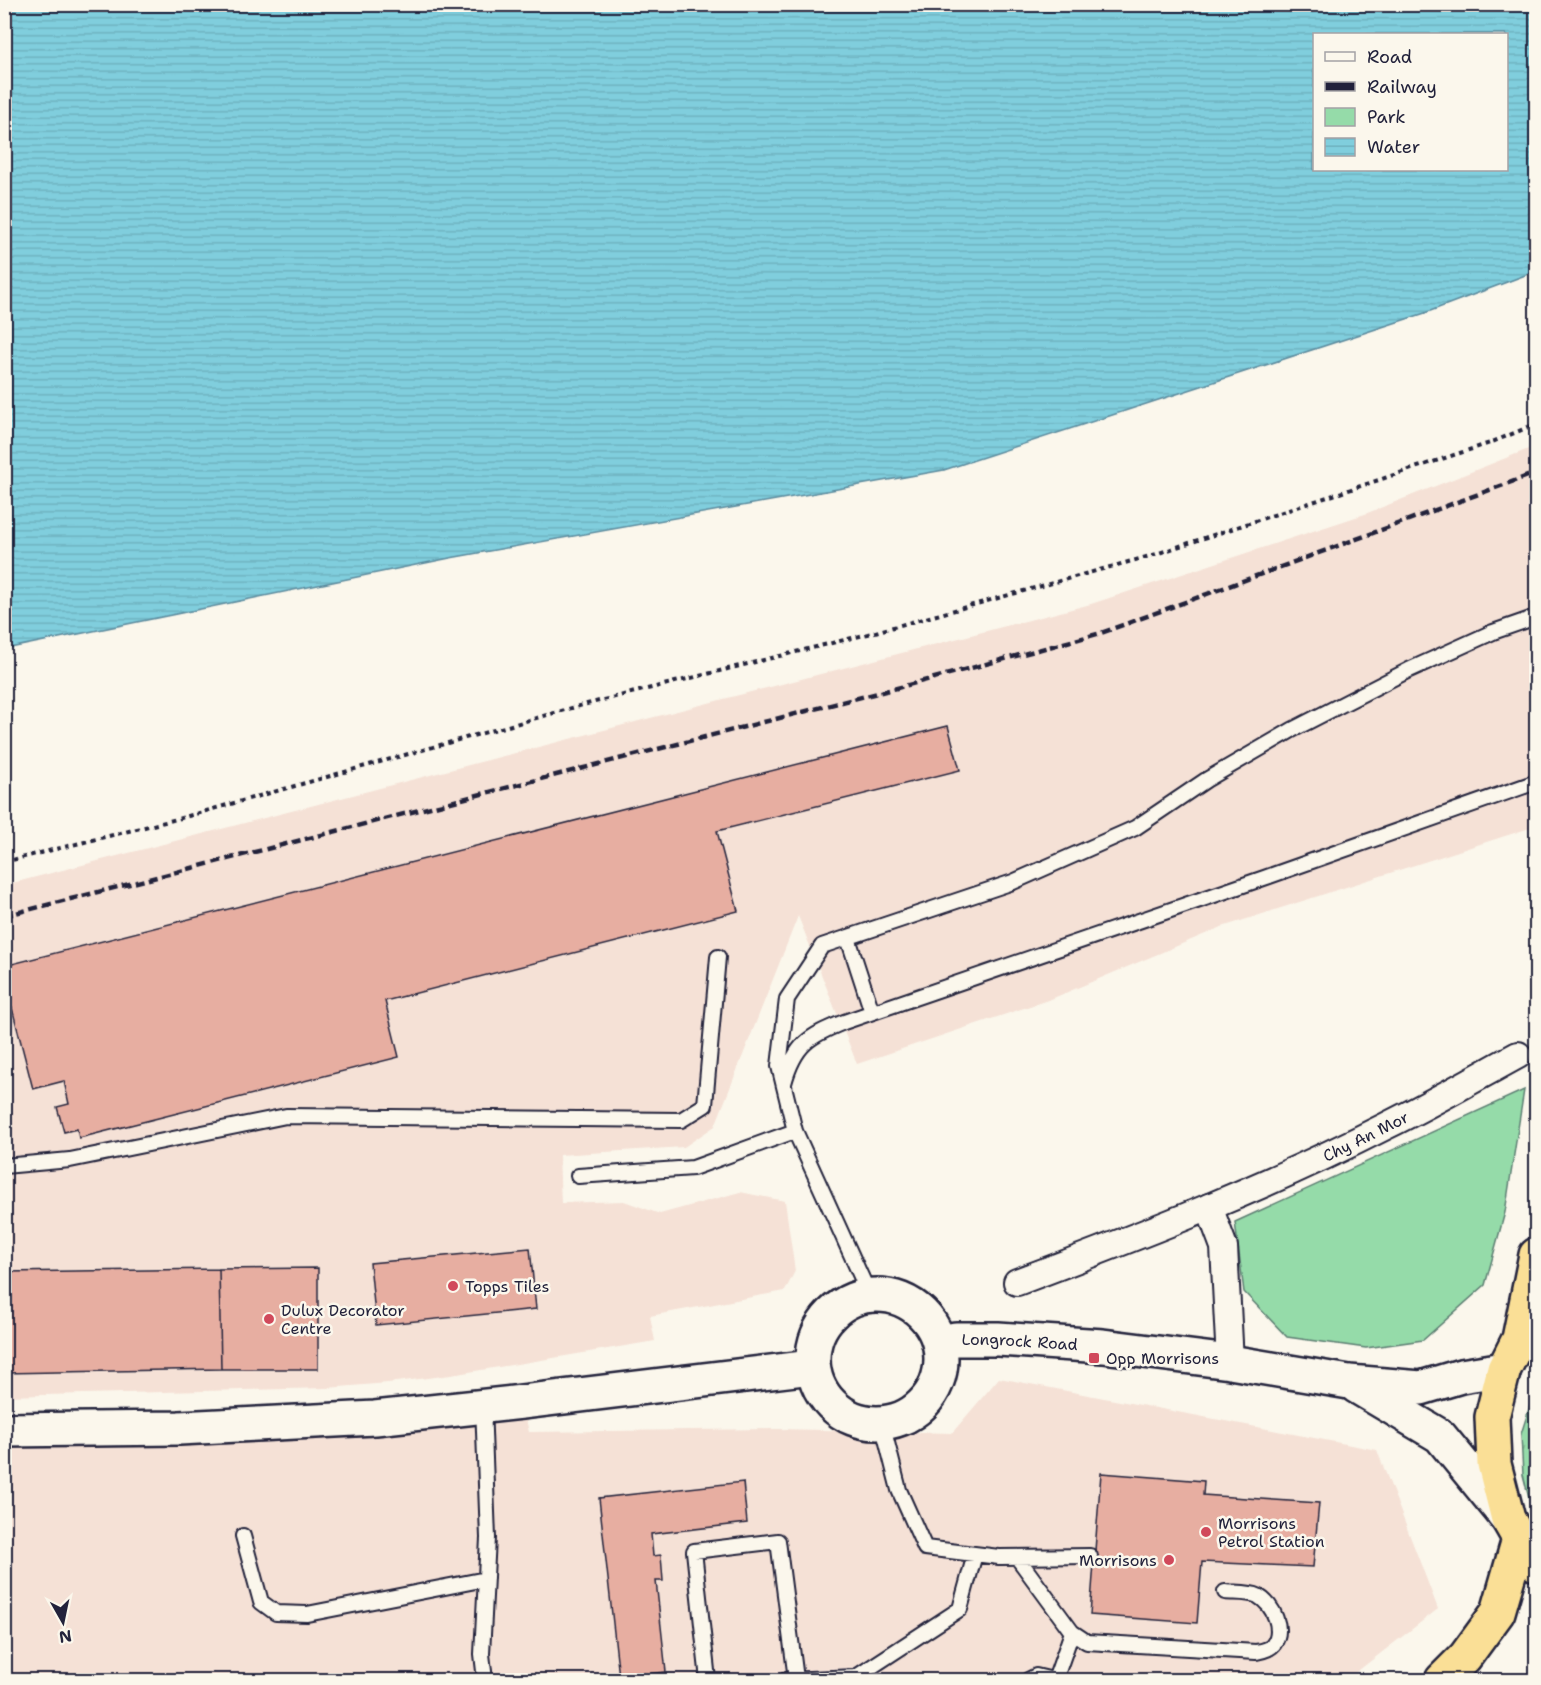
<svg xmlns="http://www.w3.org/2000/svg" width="1541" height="1685" font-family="'Shantell Sans',sans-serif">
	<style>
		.built { fill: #f5e1d6 }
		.grass { fill: url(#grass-tufts); stroke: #5c7e72; stroke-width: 1.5 }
		.green { fill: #95dba9; stroke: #5c7e72; stroke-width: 1.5 }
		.water { fill: url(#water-rules); stroke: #5a899c; stroke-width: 1.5; fill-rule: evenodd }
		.building { fill: #e7aea1; stroke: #22223b; stroke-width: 1.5 }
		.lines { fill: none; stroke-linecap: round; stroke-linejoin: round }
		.lane-casing { stroke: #22223b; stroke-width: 18 }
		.street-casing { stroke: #22223b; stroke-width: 30 }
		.secondary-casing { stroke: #22223b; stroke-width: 38 }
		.highway-casing { stroke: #22223b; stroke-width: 38 }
		.path { stroke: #22223b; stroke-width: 4; stroke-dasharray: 4.5 4.5; stroke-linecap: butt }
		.lane { stroke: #fbf7ec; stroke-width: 14 }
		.street { stroke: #fbf7ec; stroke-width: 26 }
		.secondary { stroke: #fbf7ec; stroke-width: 33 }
		.highway { stroke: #fadf96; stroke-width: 33 }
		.rail { stroke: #22223b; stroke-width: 4.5; stroke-dasharray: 9 4.5; stroke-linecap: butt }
		.poi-dot { fill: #d1495b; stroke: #fbf7ec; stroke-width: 2 }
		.labels { text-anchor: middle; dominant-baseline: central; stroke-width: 5; stroke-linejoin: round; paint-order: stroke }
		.street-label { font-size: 16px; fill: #22223b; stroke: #fbf7ec }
		.poi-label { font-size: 16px; fill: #22223b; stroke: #fbf7ec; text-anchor: start }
	</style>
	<defs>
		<pattern id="grass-tufts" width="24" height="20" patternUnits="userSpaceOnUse" patternTransform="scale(1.5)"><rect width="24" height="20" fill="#95dba9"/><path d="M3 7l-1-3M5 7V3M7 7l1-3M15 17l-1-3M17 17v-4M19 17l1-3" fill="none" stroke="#80bc92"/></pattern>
		<pattern id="water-rules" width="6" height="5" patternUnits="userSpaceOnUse" patternTransform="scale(1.5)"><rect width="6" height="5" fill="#80cedd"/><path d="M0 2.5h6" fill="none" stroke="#6eb1bf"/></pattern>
	</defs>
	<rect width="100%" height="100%" fill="#fbf7ec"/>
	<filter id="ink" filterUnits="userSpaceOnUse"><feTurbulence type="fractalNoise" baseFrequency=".0167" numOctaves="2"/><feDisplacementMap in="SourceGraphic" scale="12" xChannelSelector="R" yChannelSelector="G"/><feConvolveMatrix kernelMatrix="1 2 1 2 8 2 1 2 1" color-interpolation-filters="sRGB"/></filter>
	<g filter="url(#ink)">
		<path class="built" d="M1536,446V826L1222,927L1051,999L857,1064L798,916L715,1126L684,1147L559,1155L561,1203L624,1201L660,1214L740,1192L785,1201L795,1271L785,1291L650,1316L655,1341L451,1375L388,1383L327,1388L5,1396V885L1091,604L1365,514Z
			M999,1378L1377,1450L1438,1609L1346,1680H5L4,1423L522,1402L529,1432L778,1429L952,1433Z"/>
		<path class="grass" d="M1536,1387V1518L1533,1514L1523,1475L1521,1434Z"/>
		<path class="green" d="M1524,1090L1505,1212L1485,1285L1423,1340L1366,1348L1287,1337L1244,1292L1235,1222Z"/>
		<path class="water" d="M5,4L1536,5V271L1425,313L944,470L450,558L5,649ZM1314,34H1506V170H1314Z"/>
		<path class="building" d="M948,726L960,770L717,831L738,911L385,1001L399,1057L79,1138L77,1129L64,1132L57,1107L69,1104L64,1081L33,1089L12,1008L4,1010V966Z
			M530,1248L536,1309L376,1325L370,1263Z
			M318,1268V1369H221L219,1269Z
			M219,1269L221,1369L4,1373V1272Z
			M1101,1473L1204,1481L1203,1495L1319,1503L1313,1567L1202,1562L1197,1623L1090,1615Z
			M743,1482L747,1523L651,1534L653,1556L661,1555L663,1581H656L666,1672L619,1677L599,1498Z"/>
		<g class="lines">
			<g class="lane-casing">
				<path id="lane" d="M848,938L872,1012
					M784,1083C795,1044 809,1036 844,1022L1264,878L1536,782
					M4,1166L70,1160L286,1116L681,1120L705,1105L718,957
					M578,1176L693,1168L795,1131
					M869,1294L795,1131L779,1066L787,999L822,946L1013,882L1135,828L1206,780L1292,730L1409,670L1493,632L1536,617
					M483,1405L488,1538L482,1654L485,1680
					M882,1423L899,1490L925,1548L999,1557L1090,1556
					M243,1536L261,1602L276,1613L307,1614L486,1579
					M1017,1557L1072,1632L1087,1642L1256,1652C1261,1651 1269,1650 1273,1645C1285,1629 1273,1605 1258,1596C1250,1592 1235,1593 1225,1592
					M708,1680L694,1551L778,1541L796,1679
					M786,1680L856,1677L960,1609L975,1554
					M1028,1680L1036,1676L1053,1680
					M1055,1680L1072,1632"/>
			</g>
			<g class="street-casing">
				<g id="street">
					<path d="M1209,1207L1224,1247L1230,1362"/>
					<path id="s1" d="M1017,1282C1142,1235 1267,1187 1386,1126C1431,1104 1474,1079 1518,1055"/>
				</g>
			</g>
			<g class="secondary-casing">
				<g id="secondary">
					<circle cx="877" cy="1359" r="64"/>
					<path id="s2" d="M940,1342L956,1339H998L1103,1346L1230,1362L1349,1382L1421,1388L1461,1376L1504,1369"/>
					<path d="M1356,1386L1440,1436L1508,1519"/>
					<path d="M4,1430L179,1428L375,1418L522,1402L812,1367"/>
				</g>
			</g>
			<g class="highway-casing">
				<path id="highway" d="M1536,1321L1519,1339L1504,1369L1492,1417L1494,1464L1508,1519L1532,1561L1536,1564
					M1519,1339L1536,1255
					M1442,1680L1465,1657L1498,1612L1519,1539"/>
			</g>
			<path class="path" d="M4,862L181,818L579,706L868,634L1150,556L1490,443L1536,424"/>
			<use href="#lane" class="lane"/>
			<use href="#street" class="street"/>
			<use href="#secondary" class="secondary"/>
			<use href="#highway" class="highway"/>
			<path class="rail" d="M4,916L897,688L1101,633L1536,473"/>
		</g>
	</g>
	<g class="poi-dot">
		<circle cx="453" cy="1286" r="6"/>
		<circle cx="269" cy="1319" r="6"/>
		<rect x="1088" y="1352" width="12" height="12" rx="3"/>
		<circle cx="1206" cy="1532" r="6"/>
		<circle cx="1169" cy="1560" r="6"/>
	</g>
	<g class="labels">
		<g class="street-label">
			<text stroke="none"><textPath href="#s1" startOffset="378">Chy An Mor</textPath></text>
			<text stroke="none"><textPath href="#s2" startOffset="80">Longrock Road</textPath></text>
		</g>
		<g class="poi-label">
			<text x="465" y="1286">Topps Tiles</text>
			<text x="281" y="1310">Dulux Decorator<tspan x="281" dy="18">Centre</tspan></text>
			<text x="1106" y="1358">Opp Morrisons</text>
			<text x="1218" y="1523">Morrisons<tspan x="1218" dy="18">Petrol Station</tspan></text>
			<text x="1157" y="1560" text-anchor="end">Morrisons</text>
		</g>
	</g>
	<rect width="1541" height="1685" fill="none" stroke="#fbf7ec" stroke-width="24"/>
	<rect x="12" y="12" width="1517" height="1661" fill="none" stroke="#22223b" stroke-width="2" filter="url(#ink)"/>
	<rect x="1313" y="33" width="195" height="138" fill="#fbf7ec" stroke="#a4a2a5" stroke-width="1.5"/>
	<rect x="1325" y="52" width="30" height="9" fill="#fbf7ec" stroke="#a4a2a5" stroke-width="1.5"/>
	<text x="1367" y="63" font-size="18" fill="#22223b">Road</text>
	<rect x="1325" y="82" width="30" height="9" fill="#22223b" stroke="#a4a2a5" stroke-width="1.5"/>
	<text x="1367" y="93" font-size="18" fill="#22223b">Railway</text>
	<rect x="1325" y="108" width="30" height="18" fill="#95dba9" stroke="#a4a2a5" stroke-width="1.5"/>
	<text x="1367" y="123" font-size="18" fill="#22223b">Park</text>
	<rect x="1325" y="138" width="30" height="18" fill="url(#water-rules)" stroke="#a4a2a5" stroke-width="1.5"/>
	<text x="1367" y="153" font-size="18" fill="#22223b">Water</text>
	<g transform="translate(63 1622) rotate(171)" stroke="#fbf7ec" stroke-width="4.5" paint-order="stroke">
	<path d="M0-4.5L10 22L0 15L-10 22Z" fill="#22223b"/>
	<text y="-9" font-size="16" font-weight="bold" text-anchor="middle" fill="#22223b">N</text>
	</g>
</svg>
